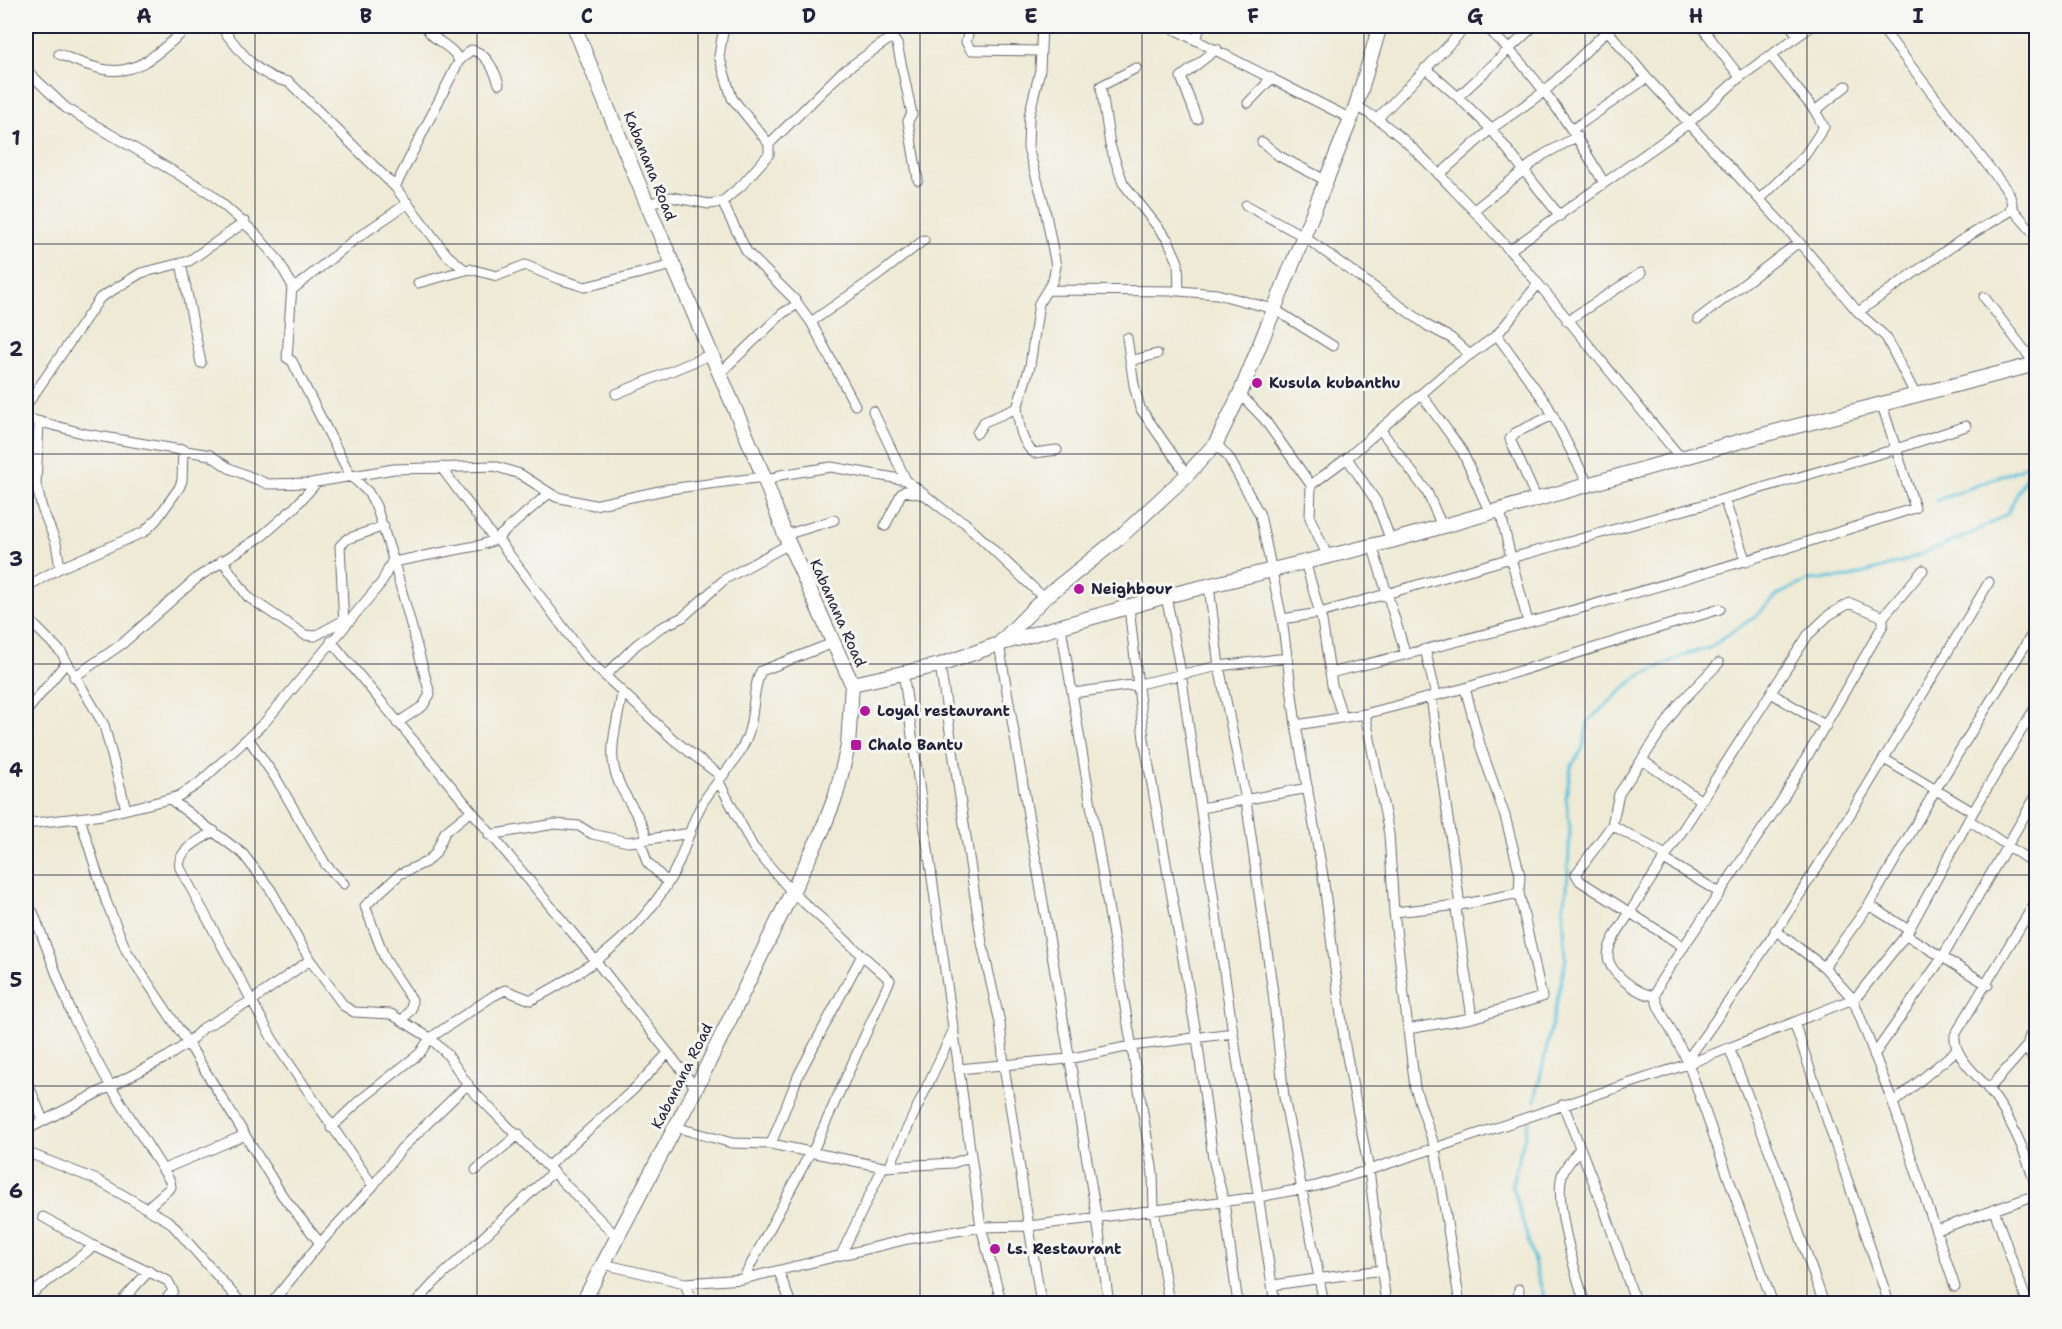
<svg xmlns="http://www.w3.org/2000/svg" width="2062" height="1329" font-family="'Shantell Sans',sans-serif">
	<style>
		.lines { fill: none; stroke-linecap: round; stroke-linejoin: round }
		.stream { stroke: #60c3de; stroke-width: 3 }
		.street-casing { stroke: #696871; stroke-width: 11 }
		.secondary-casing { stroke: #696871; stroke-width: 16 }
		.street { stroke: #fff; stroke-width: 9 }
		.secondary { stroke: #fff; stroke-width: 14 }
		.grid { fill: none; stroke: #22223b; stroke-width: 1.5; stroke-opacity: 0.55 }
		.poi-dot { fill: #b5179e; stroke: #f6f6f2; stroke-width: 2 }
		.labels { text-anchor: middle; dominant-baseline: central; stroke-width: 6; stroke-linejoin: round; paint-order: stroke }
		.street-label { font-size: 15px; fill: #22223b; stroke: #f6f6f2 }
		.poi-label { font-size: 15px; font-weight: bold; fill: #22223b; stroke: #f6f6f2; text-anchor: start }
		.neatline { fill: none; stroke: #22223b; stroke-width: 2 }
		.grid-label { font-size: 20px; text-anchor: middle; font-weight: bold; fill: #22223b }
	</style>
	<rect width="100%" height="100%" fill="#f6f6f2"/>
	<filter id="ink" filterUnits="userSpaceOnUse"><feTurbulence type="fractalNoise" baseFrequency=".0167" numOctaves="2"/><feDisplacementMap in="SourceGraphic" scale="12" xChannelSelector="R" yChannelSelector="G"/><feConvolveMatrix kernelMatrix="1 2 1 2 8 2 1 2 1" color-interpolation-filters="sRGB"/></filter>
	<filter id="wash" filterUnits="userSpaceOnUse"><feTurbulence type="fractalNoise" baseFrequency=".008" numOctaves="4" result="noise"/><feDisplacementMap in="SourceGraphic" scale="24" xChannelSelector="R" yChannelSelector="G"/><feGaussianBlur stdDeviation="1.35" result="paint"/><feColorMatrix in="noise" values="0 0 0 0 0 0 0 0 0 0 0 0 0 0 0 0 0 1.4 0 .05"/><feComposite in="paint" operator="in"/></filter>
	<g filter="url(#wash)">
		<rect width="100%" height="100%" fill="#eeead5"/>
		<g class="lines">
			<path class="stream" d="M1936,501L2020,469L2034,460
				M1535,1101L1566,959L1563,907L1567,890L1570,829L1566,797L1571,767L1583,748L1588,721L1637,677L1687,654L1709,648L1754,617L1779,594L1809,580L1851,577L1902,562L1973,533L2007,514L2036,457
				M1529,1121L1512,1183L1546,1304"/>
		</g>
	</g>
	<g filter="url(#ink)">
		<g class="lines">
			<g class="street-casing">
				<path id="street" d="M220,26C240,50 256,77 289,82L395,187L447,255L465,270
					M426,26C431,41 453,45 459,61
					M970,26L966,42L971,50L1040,51
					M1168,26L1351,119
					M1485,26C1534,71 1571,125 1604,183
					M1534,26L1458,97L1491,129L1560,216
					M1604,26L1647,78L1799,242L1858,312L1886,337L1916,396
					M1701,26L1740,77
					M1791,26L1798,36
					M892,37L897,44L912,114L908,121L918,180
					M1196,38L1201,26
					M59,54C74,60 91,68 108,70C143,75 165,44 191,26
					M1136,68L1101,86L1110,145L1123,183L1168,240L1178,262L1179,291L1217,294L1274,309L1333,346
					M1425,68L1458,97
					M26,70L66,108L210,193L255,233L278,260L292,285L287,358L292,361L350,475L368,492L376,506L393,559L382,582L265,722L198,784L179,796L161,801L103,815L26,824
					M1248,103L1272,78
					M1356,106C1396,128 1421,156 1453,189C1535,273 1605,368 1681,458
					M1815,111L1846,86
					M1378,118L1467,26
					M1197,119L1181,77L1217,49
					M1573,129L1647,78
					M1262,142L1279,156L1325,180
					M769,144L841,73L892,37L893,26
					M1439,175L1491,129L1545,91L1611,27
					M395,187L459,61L471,50C486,52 495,71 499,84
					M1760,199L1805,155L1824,127L1815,111L1771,56
					M722,202L747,252L795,300L811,322L855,405
					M647,204L671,197L709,204L722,202L742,185L769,154V144L732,98L719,56L724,26
					M1246,205L1303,236L1428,326L1451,338L1470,355
					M2012,208L2036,236
					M1474,210L1543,155L1578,136
					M1510,250L1689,123L1740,77L1812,26
					M181,263L201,363
					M418,283L470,269L497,276L525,265L556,278L585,287L673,265
					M292,290L354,240L408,203
					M1047,290L1179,291
					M1984,297L2035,364
					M1858,312L1960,241L2009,212L2012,204L2009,193L1880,26
					M1698,319L1799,242
					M1567,321L1641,273
					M811,322L880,274L924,240
					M1497,335L1538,284
					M1127,338L1134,385L1140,408L1187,475
					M1130,361L1157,354
					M720,373L783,313L798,304
					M616,394L712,354
					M1240,394L1264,419L1311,485L1347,458L1449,370L1497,335L1548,406L1588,484
					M1421,394L1462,451L1490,513
					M26,406L100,298L141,273L189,261L245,222
					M1017,408C1019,424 1021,443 1034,453L1057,450
					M873,411L906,480
					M26,418L86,434L210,455L229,468L268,484L311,483L394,469L494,466L520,474L556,497L594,505L669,489L764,477
					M39,423L36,484L42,508L56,543L60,568
					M1380,429L1427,492L1442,526
					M977,433L984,422L1017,408L1030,366L1039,303L1053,280L1056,266L1044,204L1028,148L1029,116L1040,70L1042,26
					M1216,443L1229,458L1260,515L1282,619L1296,725L1323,876L1345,1046L1369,1170L1386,1304
					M1347,458L1376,501L1391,541
					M441,467L495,540
					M766,482L780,475L831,467L906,480L948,513L964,522L1044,598
					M1311,485L1310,518L1327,555
					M1724,499L1896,449L1966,426
					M1537,500L1510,439L1515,433L1553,415
					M1500,510L1511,558L1724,499L1746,562
					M885,526L901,494L905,491L924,495
					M785,535L834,520
					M497,538L586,658L674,740L722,777
					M1372,545L1406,655
					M393,559L430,694L423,706L397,723
					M222,560L248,597L305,635L315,636L344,620
					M1305,561L1322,621L1332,685L1343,718
					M393,562L481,545L495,540L549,493
					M1209,586L1219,666L1246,800L1273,993L1284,1097L1324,1304
					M26,587L60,568L144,532L157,519L179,488L182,481L183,449
					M1166,596L1181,673L1233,1033L1275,1304
					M1129,607L1144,739L1197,1038L1213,1159L1224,1202L1238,1304
					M26,617L61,652L104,725L126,809
					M1282,619L1320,613L1511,558L1528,622
					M344,625L340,546L347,539L384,526
					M1061,627L1153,1173L1154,1210L1169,1304
					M331,641L595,960L696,1088
					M999,644L1097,1219L1109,1304
					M1425,649L1436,695
					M940,665L982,943L1000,1023L1004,1066L1041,1304
					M903,671L981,1227L1002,1304
					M1330,673C1527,626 1722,570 1915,508L1882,405
					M605,676L636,645L660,628L683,617L725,579L789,544
					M74,677L122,644L198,577L262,536L294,508L317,482
					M622,693C619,716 609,745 614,767C619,794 641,813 647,839
					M1073,693L1139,684L1219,666L1287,658
					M1771,693L1826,726
					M1431,697L1460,905L1456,909L1472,1018L1542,997L1519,893L1520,875L1505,816L1481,748L1465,688
					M26,712L66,663
					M1296,725L1365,714
					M248,738L277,780L326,865L344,884
					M1884,759L1973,812
					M1642,760L1700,800
					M719,782L753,847L792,892L890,980L812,1153
					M170,799L243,854L271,890L310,960L344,1006L354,1012L391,1014L430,1038L447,1054L470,1088L617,1237
					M1201,808L1308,788
					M80,818L106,901L126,950L188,1043L282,1195L320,1243L271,1304
					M1969,820L2036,865
					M1612,825L1666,855
					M214,831C201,840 176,850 180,868L273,1040L373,1186
					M489,835L555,824L579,826L592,834L628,842L691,833
					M640,840L647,862L668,883
					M1664,859L1720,893
					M2036,901L1955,1035C1953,1057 1977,1074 1989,1090C2012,1119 2026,1153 2036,1187
					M33,912L73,1017L111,1087L170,1181L171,1187L147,1208
					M1394,912L1460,905L1519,893
					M1775,930L1824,967L1853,999L1893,1103L1955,1287
					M1909,930L1869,905L1936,789L2034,631
					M1906,935L1988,985
					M1684,947L1580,881L1576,874L1612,825L1619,794L1679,704L1719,663
					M1824,967L1869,905
					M1655,996C1639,995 1608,973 1608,955C1608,942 1624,923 1630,912L1808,635L1829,615L1850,603L1883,617
					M403,1020L411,1009L412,1000L385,959L365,906L400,874L426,862L435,854L445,832L470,812
					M1794,1022L1887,1297
					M2036,1028C2023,1041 2027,1050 2036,1065
					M1408,1029L1472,1018
					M1729,1048L1778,1173L1824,1304
					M1874,1055L1942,958L2036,796
					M1687,1060C1798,908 1893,744 1989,582
					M958,1069L1068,1059L1131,1046L1233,1033
					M26,1079L43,1120
					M1989,1089L2027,1046
					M1893,1103L1957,1050
					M1563,1104L1606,1214L1636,1304
					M675,1127L732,1143L771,1144L883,1167L953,1163L971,1157
					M331,1128L359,1101L420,1053L430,1038L493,996L505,990L531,1000C591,970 647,928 677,866C687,845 692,818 705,799C720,777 740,759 748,734C755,714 752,689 761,671L833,643
					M26,1130L167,1057L188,1043L203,1028L253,1000L310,960
					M771,1144L799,1074L862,955
					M1580,1148C1575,1156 1564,1167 1562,1175C1554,1205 1576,1274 1585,1304
					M26,1152L97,1180L170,1222L242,1304
					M548,1166L633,1090L668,1053
					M889,1167L954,1029
					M164,1169L245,1135
					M476,1170L519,1134
					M1994,1210L2027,1302
					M43,1217L94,1246L168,1281L173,1291L162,1304
					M1937,1230L2036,1195
					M320,1243L373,1186L401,1149L468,1084
					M841,1255L883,1167
					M603,1264L685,1283L743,1279L908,1239L981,1227L1029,1226L1259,1197L1316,1186L1369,1170L1688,1064L1853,999L1859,994L1906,935L1973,812L2036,706
					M779,1272L791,1304
					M743,1279L810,1153
					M685,1283L692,1304
					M1273,1285L1381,1270
					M26,1298L94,1246
					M119,1304L149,1271
					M415,1304L434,1283L553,1172
					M1460,1304L1435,1148L1415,1088L1394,912L1389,834L1365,714L1465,688L1720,609
					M1518,1304L1519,1289
					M1773,1304L1687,1060L1658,1006L1655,996L1660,982L1782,800L1883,625V617L1923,570"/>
			</g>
			<g class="secondary-casing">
				<path id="secondary" d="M574,26L647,204L764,477L785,535L852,684L848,746L836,795L822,831L696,1088L582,1304
					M999,644L1166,596L1391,541L1755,437L2036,364
					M852,684L940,665L999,644L1044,598L1119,538L1187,475L1216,443L1240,394L1356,106L1380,26"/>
			</g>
			<use href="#street" class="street"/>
			<use href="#secondary" class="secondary"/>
		</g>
	</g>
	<path class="grid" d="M255,26V1304M477,26V1304M698,26V1304M920,26V1304M1142,26V1304M1364,26V1304M1585,26V1304M1807,26V1304M26,244H2036M26,454H2036M26,664H2036M26,875H2036M26,1086H2036"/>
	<g class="poi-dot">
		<circle cx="1257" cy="383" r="6"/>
		<circle cx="1079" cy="589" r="6"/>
		<circle cx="865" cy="711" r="6"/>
		<rect x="850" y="739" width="12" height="12" rx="3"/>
		<circle cx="995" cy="1249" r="6"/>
	</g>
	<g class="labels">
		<g class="street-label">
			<text transform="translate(650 166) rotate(68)">Kabanana Road</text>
			<text transform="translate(838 613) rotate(66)">Kabanana Road</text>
			<text transform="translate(682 1076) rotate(-63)">Kabanana Road</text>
		</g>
		<g class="poi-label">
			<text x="1269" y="383">Kusula kubanthu</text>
			<text x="1091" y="589">Neighbour</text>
			<text x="877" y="711">Loyal restaurant</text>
			<text x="868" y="745">Chalo Bantu</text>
			<text x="1007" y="1249">Ls. Restaurant</text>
		</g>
	</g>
	<rect width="2062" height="1329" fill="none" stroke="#f6f6f2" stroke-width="66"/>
	<rect x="33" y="33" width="1996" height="1263" class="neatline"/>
	<g class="grid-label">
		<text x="144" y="23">A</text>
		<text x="366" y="23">B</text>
		<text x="587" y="23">C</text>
		<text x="809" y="23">D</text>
		<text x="1031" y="23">E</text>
		<text x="1253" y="23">F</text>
		<text x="1475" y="23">G</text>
		<text x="1696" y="23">H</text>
		<text x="1918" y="23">I</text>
		<text x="16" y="145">1</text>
		<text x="16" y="356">2</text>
		<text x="16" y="566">3</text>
		<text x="16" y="777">4</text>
		<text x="16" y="987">5</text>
		<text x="16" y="1198">6</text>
	</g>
</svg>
